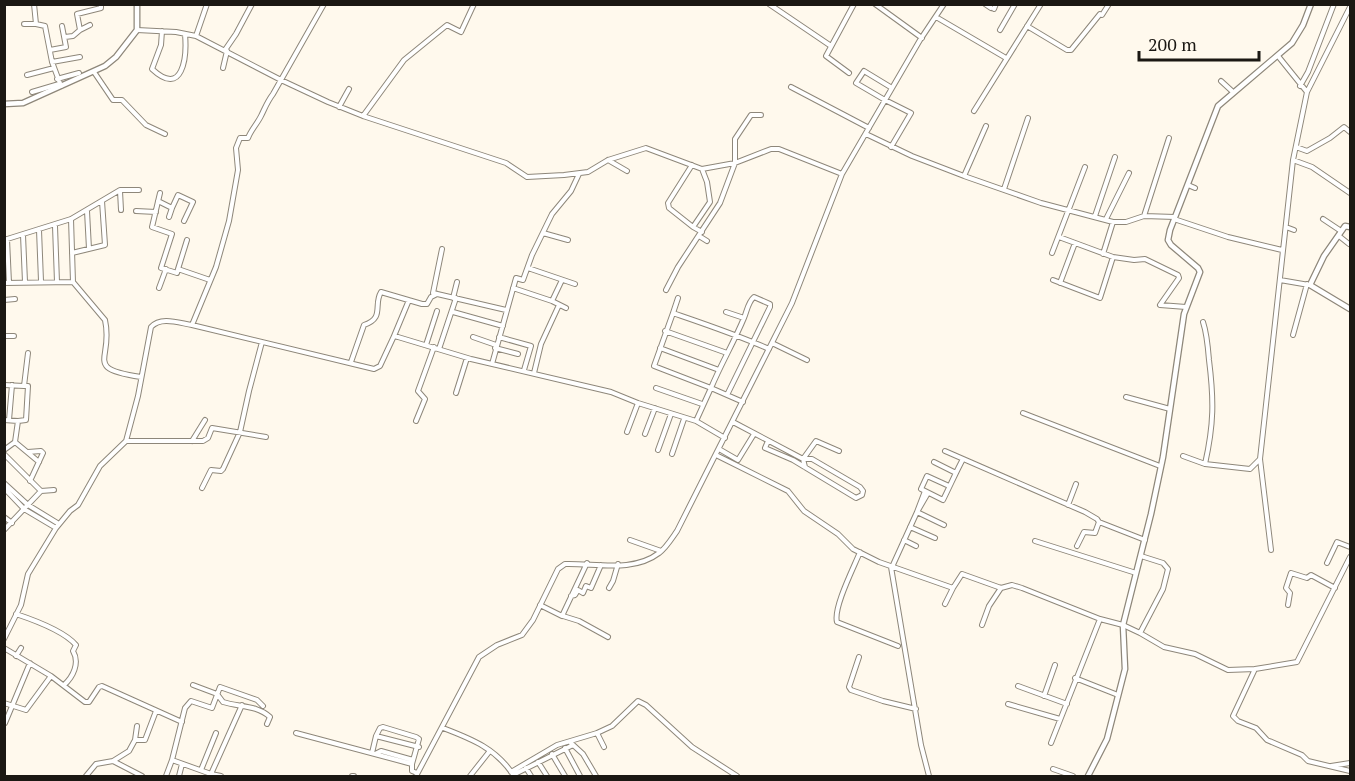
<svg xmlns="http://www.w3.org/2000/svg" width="1355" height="781" font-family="'PT Serif',serif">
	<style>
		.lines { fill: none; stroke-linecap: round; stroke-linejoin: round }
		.street-casing { stroke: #8e877a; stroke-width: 6 }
		.secondary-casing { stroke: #8e877a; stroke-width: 7 }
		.street { stroke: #fff; stroke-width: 4 }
		.secondary { stroke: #fff; stroke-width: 4.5 }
	</style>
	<rect width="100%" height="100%" fill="#fff9ed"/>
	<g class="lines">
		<g class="street-casing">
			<path id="street" d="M34,4L36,24L45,26L52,62L61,86
				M769,4L831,46
				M875,4L922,38
				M985,4L991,8
				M994,9L996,4
				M936,17L1006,58
				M24,24H36
				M1027,26L1067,50H1071L1100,14L1102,15L1109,4
				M80,30L90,25
				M137,30L176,32L196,36L281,80L328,102L363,116L506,163L527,177L564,175L588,172L608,160L646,148L702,169L735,163L771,149H779L842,174
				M1000,30L1015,4
				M162,31L161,45L152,69C183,98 187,57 185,34
				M196,36L207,4
				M65,37L73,36L80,30L77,14L101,8V4
				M50,50L66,47L62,26
				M225,50L236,34L252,4
				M1278,56L1307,92
				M52,62L80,57
				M223,68L227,51
				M94,72L113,100H122L146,125L165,134
				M849,73L826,56L854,4
				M27,75L54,68
				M57,79L79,73
				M1221,81L1233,92
				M1300,86L1308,72L1334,4
				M791,87L869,128
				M32,92L59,84
				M339,107L349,89
				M974,111L1041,4
				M363,116L404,60L447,25L461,32L474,4
				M866,134L912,156L964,176L1041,203L1113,222H1126L1144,216L1175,217
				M891,147L911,113L885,100L856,83L864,71L892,88
				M1296,147L1307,151L1330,138L1344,127L1350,132
				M608,160L627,171
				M1293,160L1312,167L1350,193
				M692,165L668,203L669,208L693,227
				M964,176L986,126
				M1188,185L1195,188
				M1004,189L1028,118
				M120,191L121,210
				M160,193L152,227L172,234L161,268L177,273L178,269
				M158,201L172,208L178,195L193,202L184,221
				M87,211L89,249
				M136,211L156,212
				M1095,216L1115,157
				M1144,216L1169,138
				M169,217L172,208
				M71,219L73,282L105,320C114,360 82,368 141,377
				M1106,219L1129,173
				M1174,219L1228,237L1282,250
				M1323,219L1341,231
				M55,226L57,282
				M1286,227L1294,230
				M39,230L41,281
				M702,232L693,227L710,202L707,182L702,169
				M543,233L568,240
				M23,235L25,282
				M699,236L707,241
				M1339,236L1349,244
				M1059,237L1113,257L1134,260L1145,259L1178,275L1179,278L1160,305L1186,307
				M7,239L9,283
				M4,240L71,219L120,190H139
				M187,240L178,269L210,280
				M442,249L433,293L506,310
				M72,253L105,245L102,201
				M1052,253L1085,167
				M1103,254L1113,222
				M528,268L575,284
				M1053,280L1100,298L1113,257
				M1280,280L1309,285
				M4,283L73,282
				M1060,283L1075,243
				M159,288L166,269
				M513,288L552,301L566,308
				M666,290L678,267L720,203L735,163V139L751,115H761
				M453,298L457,282
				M4,300L15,299
				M552,301L562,280
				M453,312L503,326
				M726,312L744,318
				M673,313L678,298
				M1203,322C1207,334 1208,347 1209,360C1214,400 1214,424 1205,464
				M192,325L216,267L229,221L238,170L236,148L240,138H248C251,130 257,124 261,116C265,108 267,102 273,94L324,4
				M665,331L727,353
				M1293,335L1307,284
				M4,336H14
				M394,336L409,300
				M473,337L496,345
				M499,337L531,346L524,370
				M772,343L807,360
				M426,345L437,311
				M495,348L518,354
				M660,348L719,370
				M439,349L456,298
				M351,362L364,325C385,318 373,305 381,292L422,304H427L431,297L437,294
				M492,364L516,278L523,280L532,255L552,214L571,191L579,174
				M534,373L541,344L559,305
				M4,385L24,386
				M656,388L702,404
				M456,393L467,358
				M727,395L770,307V304L754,297C748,302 747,311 744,318C734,342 721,364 711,388L654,366L673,313C705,324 738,335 769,349
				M1126,397L1170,409
				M1023,413L1160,466
				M4,420L18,421
				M9,420L12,385
				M416,421L425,399L418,391L434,347
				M696,421L725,438
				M733,422L803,459H812L860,487L863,491L862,495L856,498L793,460L765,448L768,441
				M627,432L638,403
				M645,434L655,408
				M126,441H203L208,438L212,428L266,437
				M192,441L205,420
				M15,442L39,462
				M719,449L738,460L754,434
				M4,450L15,442L18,421L26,420L28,386H24L28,353
				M658,450L671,414
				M945,451L1085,512L1097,519L1099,522
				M28,452L41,451L43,453L30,481
				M4,454L41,491L54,490
				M672,454L684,419
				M716,455L788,491L804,511L838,534L853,549L879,562L953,588L962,574L1001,588L1012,585L1022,588L1100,619L1123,625L1140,633L1164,647L1195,654L1228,670L1255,669
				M1183,456L1205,464L1250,469L1260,459
				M934,462L956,473
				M805,467L803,459L816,441L839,451
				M4,483L28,505L59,524
				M949,486L927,476L921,489L943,500C950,486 956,472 963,459
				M4,488L24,509L56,528
				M202,488L211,470L221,471L223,469L240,432L249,391L262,342
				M925,491L917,512L928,493
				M1068,505L1076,484
				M4,517L12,523
				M910,527L935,538
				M4,530L41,491
				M630,540L661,551
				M904,540L916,546
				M1035,541L1136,573
				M1077,546L1084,532L1095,533L1099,522L1145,540
				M1271,550L1260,459L1293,160L1307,92L1350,7
				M860,552C854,567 833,608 837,622L898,646
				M1350,557L1297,662L1255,669L1233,716L1238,721L1256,728L1267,740L1302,755L1308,761L1350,771
				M1327,563L1337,542L1350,547
				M891,567L921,745L929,776
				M892,567L917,512L944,525
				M609,588L613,581L618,564
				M571,596L575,595L578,590L583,593L586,586L591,588L601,565
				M945,604L953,588
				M540,605L562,616L587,563
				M1288,605L1290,593L1286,588L1291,573L1307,578L1311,575L1335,588
				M16,614C34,620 64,631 76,645L73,651C80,663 73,677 64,685
				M563,616L579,621L608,637
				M982,625L989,606L1001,588
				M1140,633L1163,589L1168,569L1163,563L1141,556
				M4,639L21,605L28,574L56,528L70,511L78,505L100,466L126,441L138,396L151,327C161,316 179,323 192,325L374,369L380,366L394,336L398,337L471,359L611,392L638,403L696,421L711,388L743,402
				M4,648L51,676L85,702H89L99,687L102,686L182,722
				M16,656L21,648
				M859,657L849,687L851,690L883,701L916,709
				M1075,678L1118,695
				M193,685L217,694L223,702C239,707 257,705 270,717L267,724
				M1018,686L1067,704
				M1044,696L1055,665
				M4,703L26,710L51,676
				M1008,704L1060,719
				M5,723L30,663
				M443,728C472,739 497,749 514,776
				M296,733L412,764
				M597,733L604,747
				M376,736L380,728L383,727L416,737L419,739L412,764V771L417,773
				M135,740H145L156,711
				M571,743L583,754L596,776
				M1051,743L1100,619
				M565,748L580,776
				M372,753L376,736L419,747
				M375,754L381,751L413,760
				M552,754L565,776
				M172,760L185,708L191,701L212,708L220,687L257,700L263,706
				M113,761L142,776
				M538,762L547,776
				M1331,766L1350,763
				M526,768L531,776
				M1053,769L1073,776
				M201,770L216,733
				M511,772L557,745L597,733L612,726L638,701L646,705L692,747L737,776
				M211,774L221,776
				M513,775L573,745
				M86,776L96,764L113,761L129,751L135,740L137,726
				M166,776L172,760L211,774L242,705
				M179,776L182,764
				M352,776H354
				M416,776L479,657L497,645L522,635L533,620L558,569L565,564C595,563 633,573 659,553C666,548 672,538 677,531L792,303L842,174L920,40L944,4
				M470,776L489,752"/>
		</g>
		<g class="secondary-casing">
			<path id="secondary" d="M4,104L23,103L105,66L116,57L137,30V4
				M1350,227L1345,226L1324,256L1310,285L1350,309
				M1088,776L1107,739L1125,669L1123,625L1151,514L1163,457L1184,314L1200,272L1198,268L1171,245L1168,240L1170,230L1218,106L1292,43L1303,25L1311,4"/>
		</g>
		<use href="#street" class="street"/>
		<use href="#secondary" class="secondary"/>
	</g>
	<rect width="1355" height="781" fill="none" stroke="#1b1813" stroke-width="12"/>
	<path d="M1139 51v9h120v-9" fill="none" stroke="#1b1813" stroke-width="3"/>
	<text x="1148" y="51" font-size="18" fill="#1b1813" stroke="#fff9ed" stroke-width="4.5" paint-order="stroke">200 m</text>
</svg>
